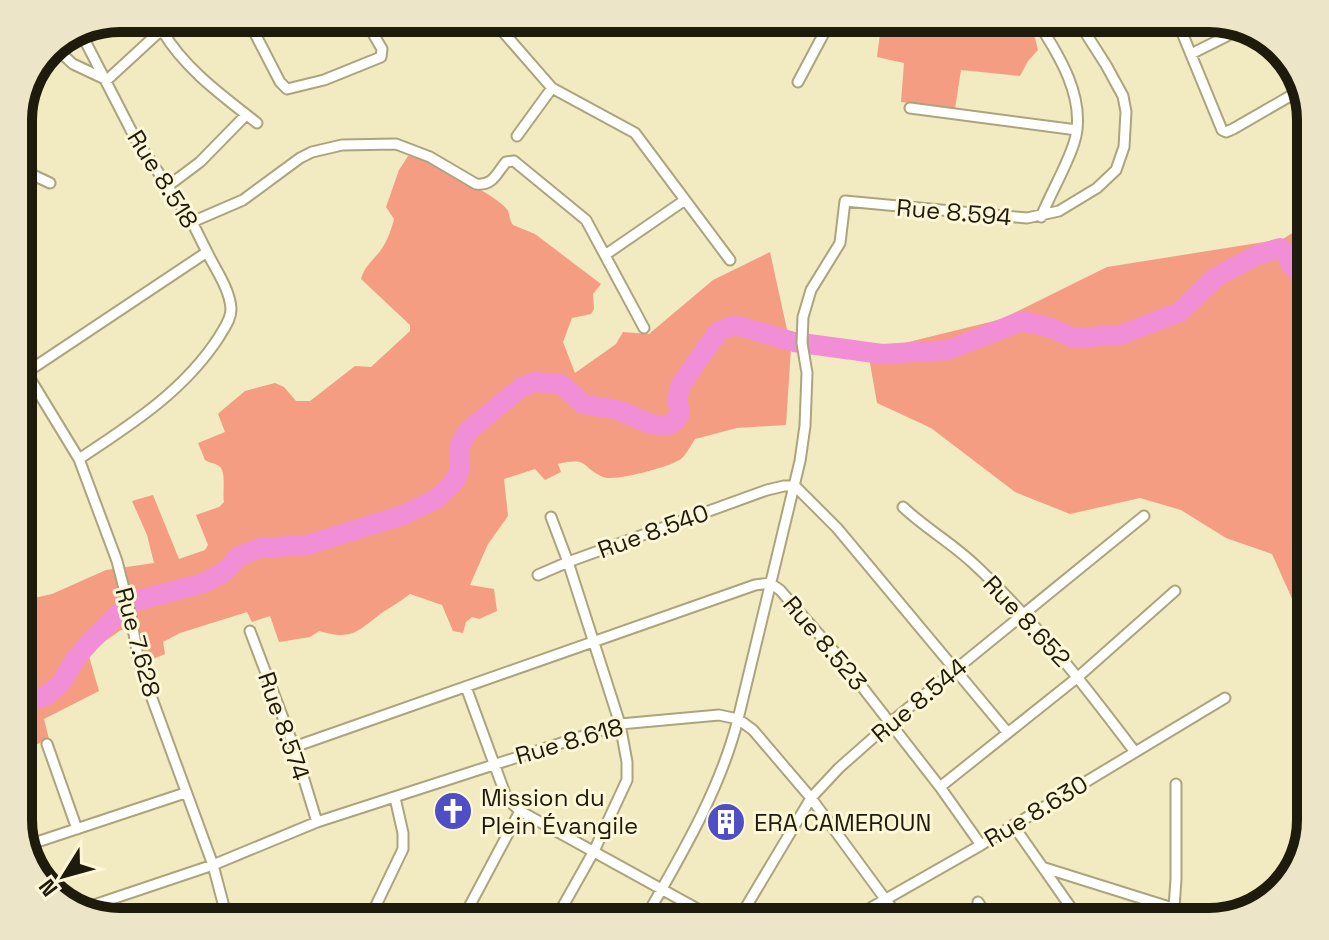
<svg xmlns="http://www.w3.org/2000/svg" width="1329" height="940" font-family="'Space Grotesk',sans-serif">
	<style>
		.green { fill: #f49d82 }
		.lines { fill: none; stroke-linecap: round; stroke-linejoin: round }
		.stream { stroke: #f18ed6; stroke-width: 3 }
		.river { stroke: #f18ed6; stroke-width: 20 }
		.minor-casing { stroke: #aba47d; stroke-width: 13 }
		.minor { stroke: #fff; stroke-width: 9 }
		.labels { text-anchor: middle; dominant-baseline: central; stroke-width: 6; stroke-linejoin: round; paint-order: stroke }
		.street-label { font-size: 24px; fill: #1e1b0c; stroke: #fef7d7 }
		.poi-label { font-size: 24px; fill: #1e1b0c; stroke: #fef7d7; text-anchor: start }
		.rim { fill: none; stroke: #1e1b0c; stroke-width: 10 }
	</style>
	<rect width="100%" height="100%" fill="#f2eac1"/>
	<path class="green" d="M935,18H1019L1035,38L1038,50L1028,61L1020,76L961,70L955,109L901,102L904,63L877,57L880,34L893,29L897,23H929Z
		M408,156C425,157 495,195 506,208C510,212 509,220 513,225L535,234L601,284L593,294L594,309L591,314L572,318L563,342L575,373L616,344L623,332L649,334L713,280L770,252L791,348L786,425L737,428L695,439C691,445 686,455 681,459C670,467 614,482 603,477C579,466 590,457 558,464L561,472L545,480L535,469L504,479L508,516L488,544L470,585L494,589L497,611L479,619L472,617L466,622L463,633L453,631L442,605L410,594C401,601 392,606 383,612C357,631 354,641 319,631L310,637L279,642L270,616L252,622L247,612L180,633L163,642L165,654L141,664L137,627L121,630L88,653L99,691L44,719L49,739L18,753V608L25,600L52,594L106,570L154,563L147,535L132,501L153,495L179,559L205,550L208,545L196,515L219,507L224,502C222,493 227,472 219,466C215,463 209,463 205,460L198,443L225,432L218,414L220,412L245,391L275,383L284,387L296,401H310L355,366L371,367L410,331V325L361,279C364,268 369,264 376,256C385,247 391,231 394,219L386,207L399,170Z
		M1311,221V641L1272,554L1226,538L1181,510L1140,498L1070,514L1015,492L931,428L877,403L868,352L1002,319L1107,267L1283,239Z"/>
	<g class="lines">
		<path class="stream" d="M1311,662C1305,673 1300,710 1300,723C1301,734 1305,744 1306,754C1308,769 1301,782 1311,795"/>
		<path class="river" d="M18,703L46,696L61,683L76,658L90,642L121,611L135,601L204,583L225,571L239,556L260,548L307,545L403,515L436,499L453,483L459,472V447L468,431L520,388L534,382L561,384L583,404L618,410L651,424L666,426L675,421L680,413L677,400L680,386L700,357L719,331L735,325L794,342L882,354L948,350L1022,321L1052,328L1073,338L1120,335L1180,312L1216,277L1257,255L1280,248L1287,253L1290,264L1311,284"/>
		<g class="minor-casing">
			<path id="minor" d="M247,18L280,82L287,89L324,80L381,57L382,49L364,18
				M491,18L552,88L635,133L730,260
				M1035,18C1058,53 1088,100 1074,143C1066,168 1051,192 1041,217
				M1176,18L1222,130L1226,132L1233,129L1304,88
				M163,32C186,70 223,96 257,123
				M52,45L73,64L107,80L157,34L203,18
				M1191,54L1241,29
				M798,82L832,18
				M910,108L1077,130
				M517,136L552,88
				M18,168L50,183
				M168,186L200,162L246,115
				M192,222L243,200L300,158L312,152L342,145L396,144L430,157L476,184C493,186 496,174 506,162L514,161L586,220L644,328
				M605,255L685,200
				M26,372L79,459L117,561L131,616L139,663L213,865L228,922
				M18,378L207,252L192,222L135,138L81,33
				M79,459C132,424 184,391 219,337C224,328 231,320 231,309C230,289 215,269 207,252
				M903,507C925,528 952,543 975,565C1035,621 1085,686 1135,752
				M538,575L568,562L551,517
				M250,631L294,747L317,822
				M47,744L77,829
				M294,747L755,585L770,583L780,590L838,656L940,787L1078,677L1175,591
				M940,787L981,845
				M520,811L721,922
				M1013,825L1081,922
				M28,845L185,793
				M1045,868L1214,921
				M978,902L991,922
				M1174,908L1176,879V784
				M82,909L213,865L317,822L620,724L719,715L738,719L800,461L805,426L807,373L802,343L803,317L811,290L840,243L845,201L1027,218L1059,211L1097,188L1116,170L1124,147L1126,112L1123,96L1106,65L1076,18
				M320,921L323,922
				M368,922L403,849V833L395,798
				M461,922L520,811L507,799L466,687
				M554,922L594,851L627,780V762L620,724L568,562L767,490L784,486H795L837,528L1008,733
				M643,922C680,857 720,791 738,719L753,730L811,798L902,922
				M737,922L811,798L839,768L891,722L1144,516
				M846,922L981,845L1225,698"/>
		</g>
		<use href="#minor" class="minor"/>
	</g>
	<defs>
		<g id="church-disc" transform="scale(2)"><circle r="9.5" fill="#504ec5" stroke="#fef7d7"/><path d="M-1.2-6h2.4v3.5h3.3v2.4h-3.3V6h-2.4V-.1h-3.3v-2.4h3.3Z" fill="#fff"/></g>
		<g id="building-disc" transform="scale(2)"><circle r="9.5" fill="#504ec5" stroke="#fef7d7"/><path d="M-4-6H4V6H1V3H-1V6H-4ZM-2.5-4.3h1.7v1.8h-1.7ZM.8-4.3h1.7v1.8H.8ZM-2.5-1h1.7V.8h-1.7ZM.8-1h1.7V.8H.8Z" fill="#fff"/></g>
	</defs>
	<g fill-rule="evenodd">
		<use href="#church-disc" x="453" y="811"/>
		<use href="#building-disc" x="726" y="822"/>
	</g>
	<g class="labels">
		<g class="street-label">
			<text transform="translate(163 179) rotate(58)">Rue 8.518</text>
			<text transform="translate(954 212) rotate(5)">Rue 8.594</text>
			<text transform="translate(653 531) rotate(-20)">Rue 8.540</text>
			<text transform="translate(1027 621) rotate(47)">Rue 8.652</text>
			<text transform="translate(138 642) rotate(75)">Rue 7.628</text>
			<text transform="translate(825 643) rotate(50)">Rue 8.523</text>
			<text transform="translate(919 700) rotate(-40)">Rue 8.544</text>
			<text transform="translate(284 726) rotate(71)">Rue 8.574</text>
			<text transform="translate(569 741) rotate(-16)">Rue 8.618</text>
			<text transform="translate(1036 811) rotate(-31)">Rue 8.630</text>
		</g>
		<g class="poi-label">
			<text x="481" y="797">Mission du<tspan x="481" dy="28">Plein Évangile</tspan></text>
			<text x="754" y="822">ERA CAMEROUN</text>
		</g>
	</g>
	<path d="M0 0H1329V940H0ZM120 32H1209A88 88 0 0 1 1297 120V820A88 88 0 0 1 1209 908H120A88 88 0 0 1 32 820V120A88 88 0 0 1 120 32Z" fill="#ece5c7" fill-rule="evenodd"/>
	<path class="rim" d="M120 32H1209A88 88 0 0 1 1297 120V820A88 88 0 0 1 1209 908H120A88 88 0 0 1 32 820V120A88 88 0 0 1 120 32Z"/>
	<g transform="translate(64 876) rotate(233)" stroke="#fef7d7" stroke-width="6" paint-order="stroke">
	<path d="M0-6L14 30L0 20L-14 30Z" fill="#1e1b0c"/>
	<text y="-12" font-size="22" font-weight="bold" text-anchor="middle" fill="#1e1b0c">N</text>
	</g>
</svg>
